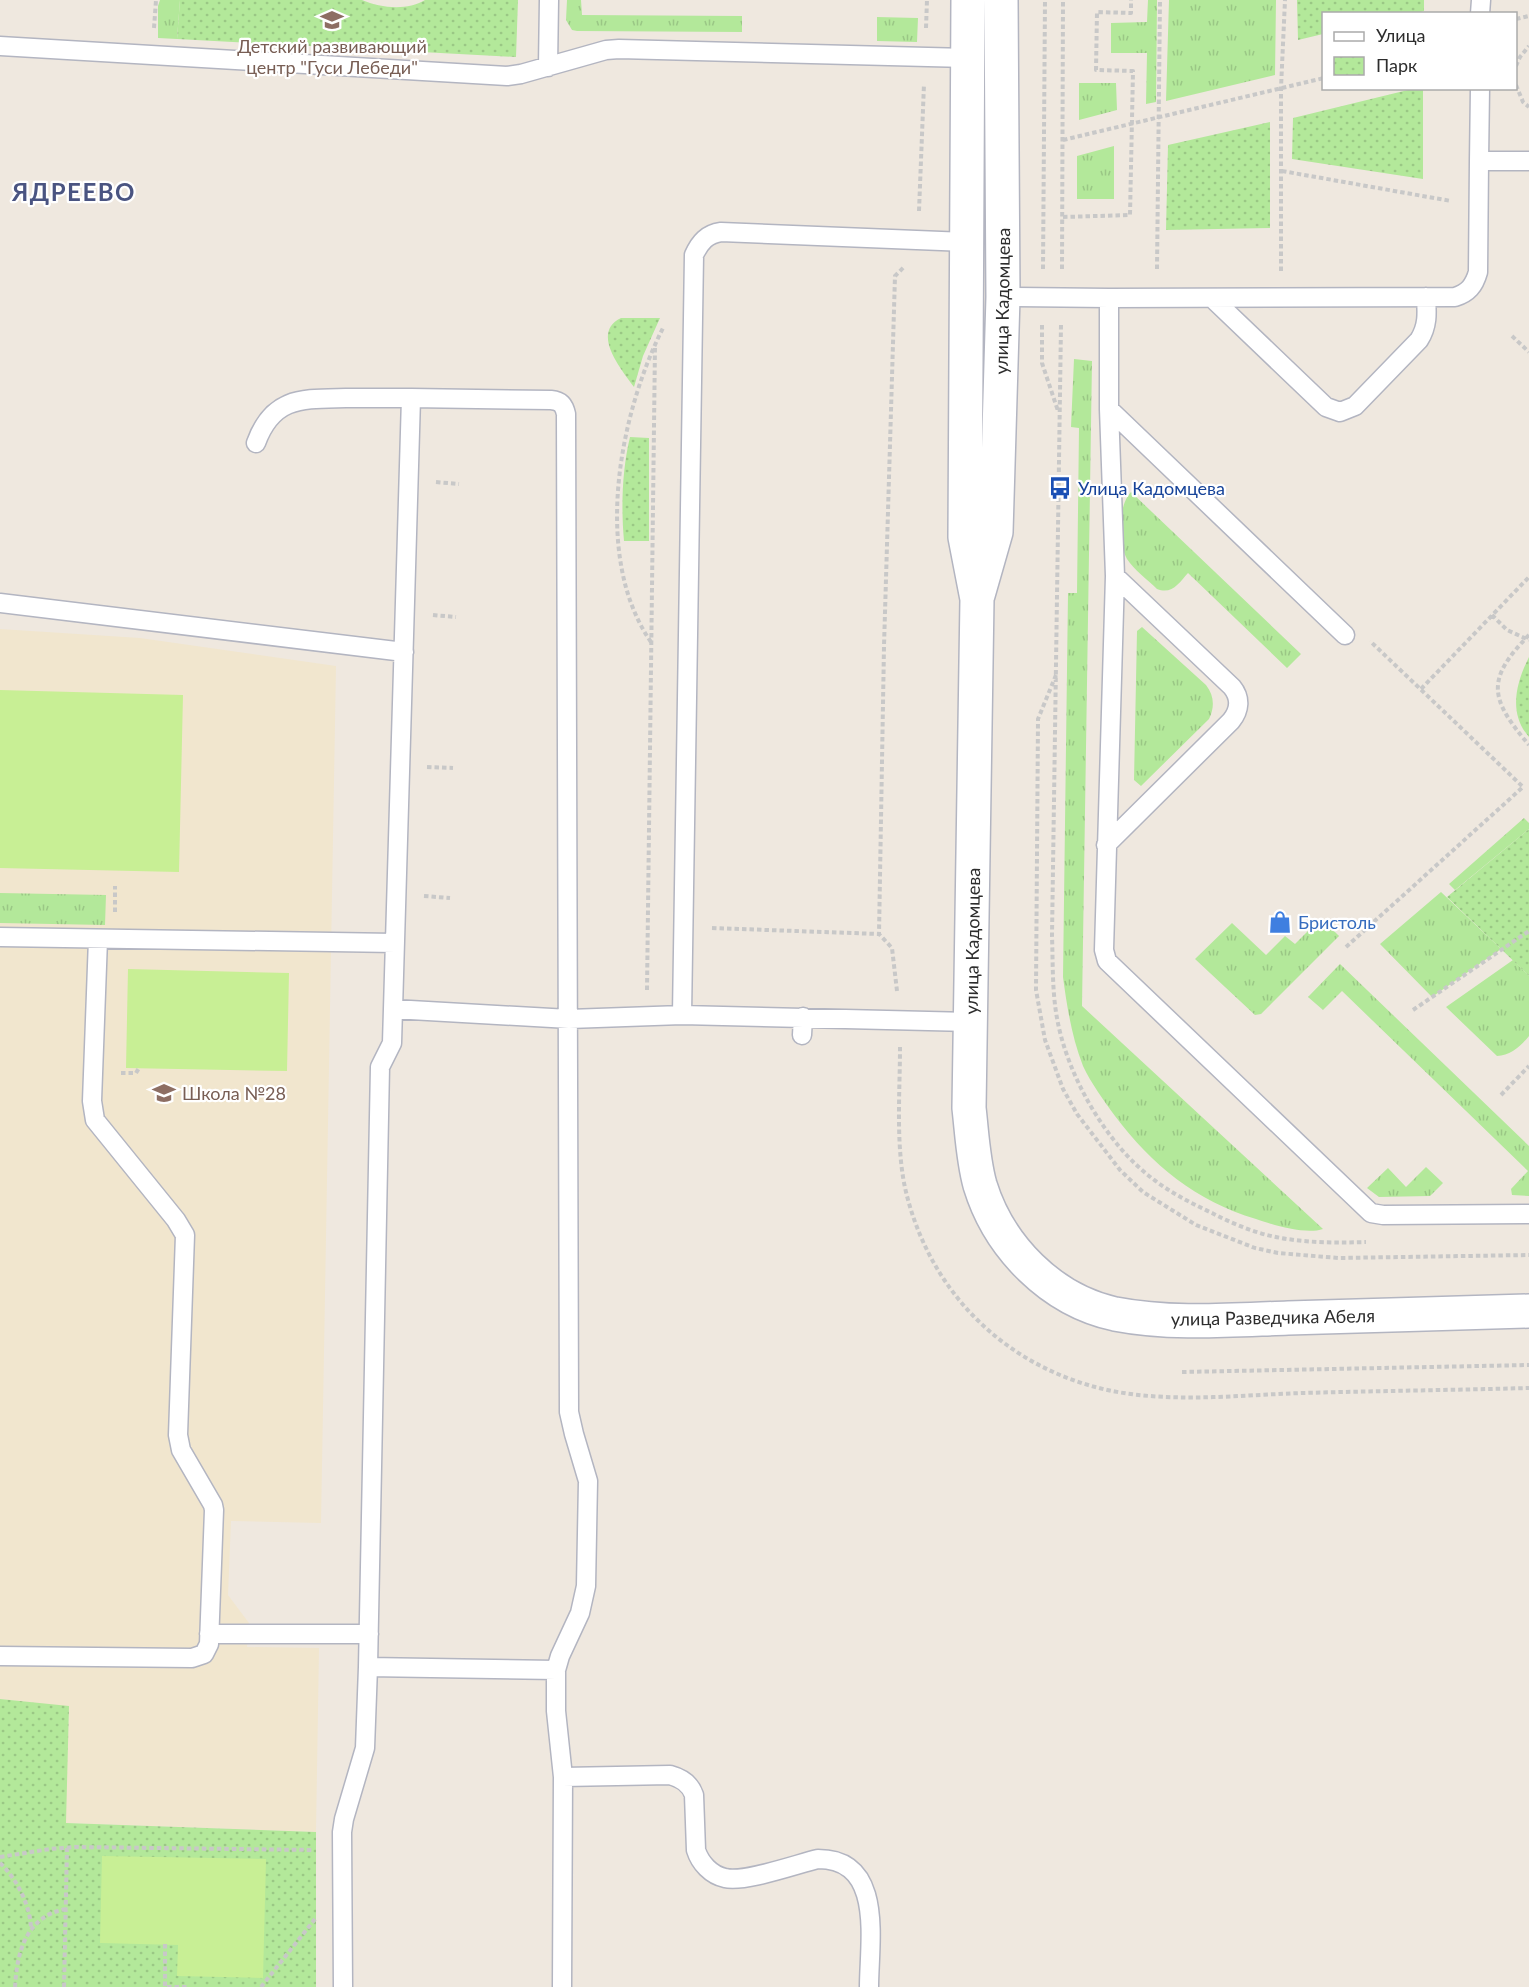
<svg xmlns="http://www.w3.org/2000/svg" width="1529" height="1987" font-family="Lato,sans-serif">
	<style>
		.education { fill: #f1e6ce }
		.grass { fill: url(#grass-tufts) }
		.park { fill: url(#park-dots) }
		.pitch { fill: #c8ef95 }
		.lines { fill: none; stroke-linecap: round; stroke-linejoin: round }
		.lane-casing { stroke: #b3b5c1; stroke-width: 21 }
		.street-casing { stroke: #b3b5c1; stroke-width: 36 }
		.path { stroke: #c8c8c8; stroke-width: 4; stroke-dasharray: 4.5 3; stroke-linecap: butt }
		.lane { stroke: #fff; stroke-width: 18 }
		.street { stroke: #fff; stroke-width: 33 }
		.labels { text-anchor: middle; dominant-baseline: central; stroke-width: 4.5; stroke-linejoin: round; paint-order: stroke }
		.education-label { font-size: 18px; fill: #785e54; stroke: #fff }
		.street-label { font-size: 18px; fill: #2d2d2d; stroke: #fff }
		.transit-label { font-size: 18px; fill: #164399; stroke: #fff; text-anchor: start }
		.shop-label { font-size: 18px; fill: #366cbe; stroke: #fff; text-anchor: start }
		.district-label { font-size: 24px; font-weight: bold; letter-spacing: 1.5px; fill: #4a5481; stroke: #fff }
	</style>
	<defs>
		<pattern id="grass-tufts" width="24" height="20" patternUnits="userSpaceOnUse" patternTransform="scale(1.5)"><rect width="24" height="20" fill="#b3e89a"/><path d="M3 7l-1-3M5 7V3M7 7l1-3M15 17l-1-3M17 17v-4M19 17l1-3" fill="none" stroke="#9ac785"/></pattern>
		<pattern id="park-dots" width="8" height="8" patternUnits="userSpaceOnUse" patternTransform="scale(1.5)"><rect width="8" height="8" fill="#b3e89a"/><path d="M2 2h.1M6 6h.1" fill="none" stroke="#9ac785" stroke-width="1.8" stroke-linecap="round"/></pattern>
	</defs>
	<rect width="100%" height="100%" fill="#efe8df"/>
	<path class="education" d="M0,629L140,638L336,666L321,1523L231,1521L228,1595L249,1623L247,1647L319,1648L316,1832L65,1823L69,1707L0,1699Z"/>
	<path class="grass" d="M160,0H180L177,39L158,38V6Z
		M567,0H581L582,15L742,16V32L577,31L572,30L566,20Z
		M1148,0H1157L1156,102L1146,104L1147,53H1111V23L1147,22Z
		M1169,0H1276L1275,75L1166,101Z
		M877,17L918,18L917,42L877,41Z
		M1079,83H1116L1117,110L1079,120Z
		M1114,146V199H1077V156Z
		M1074,359L1092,361L1082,1006L1323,1229C1306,1235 1273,1225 1256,1219C1196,1201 1152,1165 1115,1116C1104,1101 1091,1083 1083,1066C1072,1038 1067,1007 1063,977L1068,593H1077L1079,428L1071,427Z
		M1131,492L1301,654L1287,668L1188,573C1179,583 1172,595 1157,589C1148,580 1134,570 1127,559C1118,543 1118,505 1131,492Z
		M1142,627L1206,685C1214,695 1215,707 1209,719L1141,786L1134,780L1137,631Z
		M1524,818L1529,823V829L1455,890L1449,884Z
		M1441,892L1501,949L1432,997L1380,944Z
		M0,893L106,895L105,925L0,923Z
		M1321,918L1339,936L1261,1014L1255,1015L1195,959L1232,923L1266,955L1285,936L1295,944Z
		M1513,960L1529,976V1036C1521,1046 1510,1056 1497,1056L1446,1007Z
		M1340,964L1529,1146V1196L1512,1195L1511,1189L1528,1171L1342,991L1323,1010L1308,997Z
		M1426,1167L1443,1183L1430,1196L1379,1197L1367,1188L1388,1168L1406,1187Z"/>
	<path class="park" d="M180,0H362C381,8 407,11 425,0H518L516,57L177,39Z
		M1297,0H1424V11L1414,14H1324L1323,34L1298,40Z
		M1412,89H1423V179L1292,159L1293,118Z
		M1270,122V228L1166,230L1168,145Z
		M621,318H660L643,356L634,387C622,370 590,333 621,318Z
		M630,437L649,438V541H624C621,507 622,470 630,437Z
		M1529,657V737C1508,713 1516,683 1529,657Z
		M1529,829V976L1447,897Z
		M0,1699L69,1706L66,1823L316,1832V1987H0Z"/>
	<path class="pitch" d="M0,690L183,695L179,872L0,868Z
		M128,969L289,973L287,1071L126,1068Z
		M102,1856L266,1859L263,1978L177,1976L178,1945L100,1943Z"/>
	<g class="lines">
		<g class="lane-casing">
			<path id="lane" d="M1480,14L1481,0
				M0,46L507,76L521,74L606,50L619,49L967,58
				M548,67L549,0
				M1479,161L1480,88
				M1003,297L1109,298V409L1115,576L1104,950L1107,961L1371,1213L1383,1215L1529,1214
				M1109,298L1455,297C1468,293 1474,286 1478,272L1479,161H1529
				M1212,298L1326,407L1340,412L1355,406L1419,340C1428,326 1427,313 1426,297
				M1109,409L1345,635
				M256,443C273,396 303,399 346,398C368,398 390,398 411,398
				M0,603L404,652
				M1106,845L1231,721C1240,710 1241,698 1232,687L1115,576
				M0,937L395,943
				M393,1009L569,1019L682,1015L970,1022
				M682,1015L694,255C700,242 707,234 721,232L966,242
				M802,1035L803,1017
				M209,1634H369
				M0,1656L192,1658L204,1654L209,1644L214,1510L213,1505L181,1450L178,1435L185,1235L176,1220L95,1120L92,1101L98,939
				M556,1670L368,1667L380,1067L392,1043L411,398L551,400C561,401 564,405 566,414L569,1412L574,1434L588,1481L586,1586L580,1613L560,1656L556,1670V1711L563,1777L562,1987
				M563,1777L670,1775C681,1778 690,1783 694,1795L696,1850C700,1863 711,1875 725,1878C744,1883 797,1864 818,1859C885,1859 869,1942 869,1987
				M343,1987L342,1832L344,1819L365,1748L368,1667"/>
		</g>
		<g class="street-casing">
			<path id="street" d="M968,0L965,537L977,599L969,1108C972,1134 973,1160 980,1185C999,1247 1051,1300 1115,1314C1172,1325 1231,1320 1288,1318C1368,1316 1449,1313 1529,1311
				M978,595L996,532L1003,297L1001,0"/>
		</g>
		<path class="path" d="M1516,19L1529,16
			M154,28L156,0
			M926,28L927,0
			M1516,66L1520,57L1529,46
			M1516,85L1523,102L1529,107
			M1063,140L1324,78
			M1282,171L1451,201
			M919,211L924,84
			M1063,217L1130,215L1133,71L1096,70L1097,12L1131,13V0
			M1043,269L1045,0
			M1062,269L1063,0
			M1157,269L1160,0
			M1281,271V88L1285,0
			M1042,325V363L1058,411
			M1061,325L1052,936C1053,963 1052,991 1057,1018C1067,1075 1106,1144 1153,1179C1171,1193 1191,1203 1212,1213C1229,1222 1248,1230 1267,1235C1299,1243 1333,1243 1366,1242
			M1512,336L1529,352
			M436,482L459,484
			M433,615L456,617
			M1492,615L1507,630L1529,640
			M1529,635C1485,680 1490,699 1529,745
			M651,642C592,557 619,415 663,328
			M1056,675L1038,719L1036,990L1045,1040L1063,1089L1077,1114L1120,1170L1143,1192L1196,1225L1255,1248L1278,1253L1338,1258L1529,1255
			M1421,689L1529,577
			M427,767L453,768
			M424,896L450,898
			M115,912V886
			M712,928L879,934
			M1346,947L1523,787L1370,641
			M647,990L655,346
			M897,991L892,948L879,934L884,646L895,276L904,267
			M1413,1010L1529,931
			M900,1047C900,1094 895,1150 907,1196C933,1297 1010,1370 1112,1391C1174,1403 1240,1395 1302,1393C1378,1391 1453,1390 1529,1388
			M121,1073H136L139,1068
			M1501,1095L1529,1066
			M1182,1372L1529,1365
			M0,1857L50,1849L75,1847L314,1850
			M0,1863C17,1879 30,1905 31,1928
			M165,1944V1987H189
			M15,1987C17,1952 26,1916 66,1909
			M64,1987L67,1848
			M261,1987L315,1919"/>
		<use href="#lane" class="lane"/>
		<use href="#street" class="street"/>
	</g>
	<defs>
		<g id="school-bare" transform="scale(1.8)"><path d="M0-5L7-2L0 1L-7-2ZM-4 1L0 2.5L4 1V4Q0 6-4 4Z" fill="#8d6e63" stroke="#fff" stroke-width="2.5" paint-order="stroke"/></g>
		<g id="bus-bare" transform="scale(1.8)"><path d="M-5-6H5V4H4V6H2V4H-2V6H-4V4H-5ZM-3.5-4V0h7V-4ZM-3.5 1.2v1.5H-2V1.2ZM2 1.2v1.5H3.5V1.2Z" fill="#1a4fb4" stroke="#fff" stroke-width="2.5" paint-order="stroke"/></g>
		<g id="shop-bare" transform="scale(1.8)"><path d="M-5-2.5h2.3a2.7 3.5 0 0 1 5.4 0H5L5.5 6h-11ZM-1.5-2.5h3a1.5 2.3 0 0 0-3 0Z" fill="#3f7fe0" stroke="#fff" stroke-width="2.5" paint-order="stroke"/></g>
	</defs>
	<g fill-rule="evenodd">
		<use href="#school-bare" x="332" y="20"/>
		<use href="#bus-bare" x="1060" y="488"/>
		<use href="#shop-bare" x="1280" y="922"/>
		<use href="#school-bare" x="164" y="1093"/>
	</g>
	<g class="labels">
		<g class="education-label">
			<text x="332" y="46">Детский развивающий<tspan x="332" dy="21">центр "Гуси Лебеди"</tspan></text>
			<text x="182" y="1093" text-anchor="start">Школа №28</text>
		</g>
		<g class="street-label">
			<text transform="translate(1002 301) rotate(-89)">улица Кадомцева</text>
			<text transform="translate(972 941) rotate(-89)">улица Кадомцева</text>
			<text transform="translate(1273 1317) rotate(-1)">улица Разведчика Абеля</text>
		</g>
		<g class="transit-label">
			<text x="1078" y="488">Улица Кадомцева</text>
		</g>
		<g class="shop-label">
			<text x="1298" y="922">Бристоль</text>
		</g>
		<g class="district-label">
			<text x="74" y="191">ЯДРЕЕВО</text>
		</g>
	</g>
	<rect x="1322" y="12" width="195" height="78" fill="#ffffff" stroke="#ababab" stroke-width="1.5"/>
	<rect x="1334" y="32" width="30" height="9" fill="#ffffff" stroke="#ababab" stroke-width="1.5"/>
	<text x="1376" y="42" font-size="18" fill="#2d2d2d">Улица</text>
	<rect x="1334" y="57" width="30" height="18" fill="url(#park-dots)" stroke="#ababab" stroke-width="1.5"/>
	<text x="1376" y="72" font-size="18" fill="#2d2d2d">Парк</text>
</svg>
